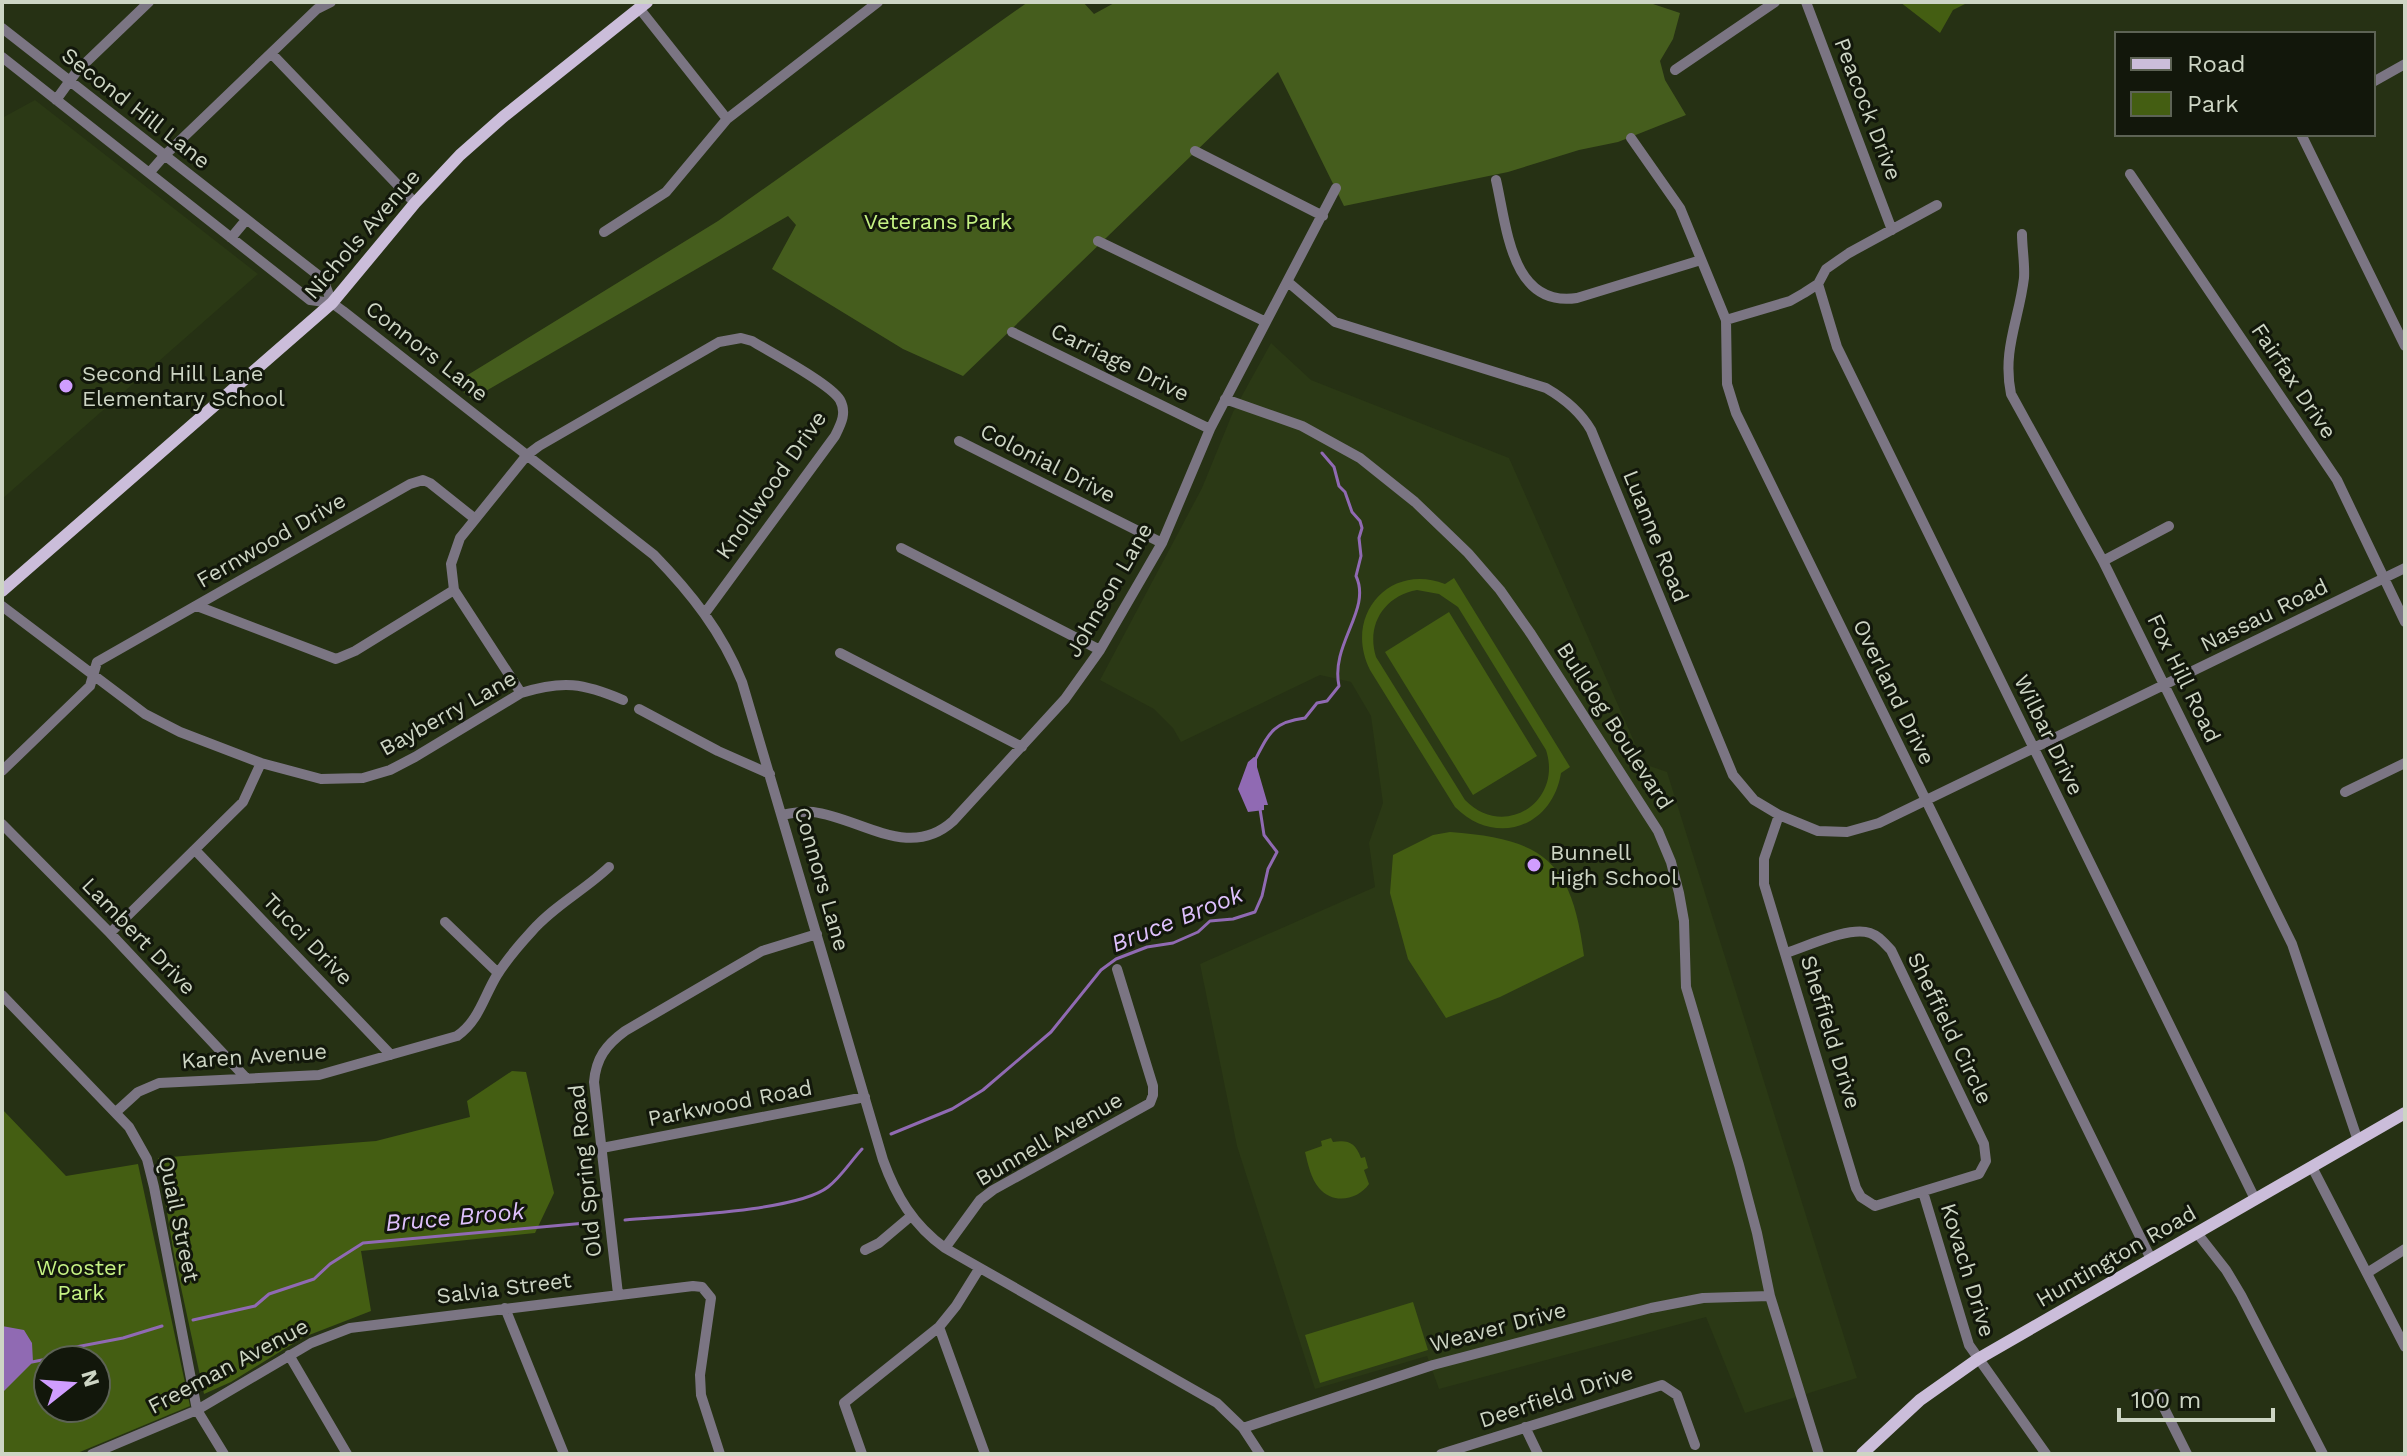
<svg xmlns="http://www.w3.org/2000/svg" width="2407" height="1456" font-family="'Work Sans',sans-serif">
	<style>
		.built { fill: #2b3915 }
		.green { fill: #445e12; fill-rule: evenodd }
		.forest { fill: #455d1d }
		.water { fill: #906ab3 }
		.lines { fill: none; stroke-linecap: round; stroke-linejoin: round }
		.stream { stroke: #906ab3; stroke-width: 3 }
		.minor { stroke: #7b7583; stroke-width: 10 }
		.major { stroke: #cbbdda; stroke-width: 12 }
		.poi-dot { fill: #d09dff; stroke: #12170b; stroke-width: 3 }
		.labels { text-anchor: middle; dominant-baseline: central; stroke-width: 6; stroke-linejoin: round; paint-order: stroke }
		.street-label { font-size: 22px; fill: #cdd5c4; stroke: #12170b }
		.park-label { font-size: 22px; fill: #c6f384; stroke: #12170b }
		.poi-label { font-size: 22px; fill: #cdd5c4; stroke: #12170b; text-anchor: start }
		.water-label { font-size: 24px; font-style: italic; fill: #dec0fc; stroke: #12170b }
	</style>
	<rect width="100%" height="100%" fill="#263114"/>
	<path class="built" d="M35,100L258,274L2,499V118Z
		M1271,343L1311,380L1509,458L1644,764L1667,772L1857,1378L1745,1413L1706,1317L1439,1389L1427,1356L1315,1389L1237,1146L1200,964L1375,887L1369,843L1383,803L1371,716L1351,682L1320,675L1181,742L1173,728L1154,709L1100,680L1202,488L1233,412Z"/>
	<path class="green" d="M1900,2H1969L1953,10L1940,33Z
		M1454,578L1570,767L1561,773C1552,828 1495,847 1455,807L1370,670C1343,616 1389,562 1445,584ZM1417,590L1439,594L1458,607L1546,750C1563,802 1504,840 1465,800L1376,657C1366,625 1384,596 1417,590Z
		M1449,612L1537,756L1473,795L1385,652Z
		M1450,832C1544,839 1572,861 1584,956L1500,997L1446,1018L1408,959L1390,893L1393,855L1433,835Z
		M512,1071L526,1072L554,1193L535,1233L361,1251L371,1311L304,1337L231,1382L204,1394L174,1255L158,1158L376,1141L470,1117L467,1101Z
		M2,1109L66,1176L138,1164L190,1406L75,1454H2ZM48,1360H96V1408H48Z
		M1331,1138L1333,1142C1348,1140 1355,1142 1361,1158L1365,1157L1368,1168L1364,1170L1369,1184C1358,1200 1333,1205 1319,1188C1311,1179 1308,1164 1305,1152L1322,1146L1321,1141Z
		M1413,1302L1428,1350L1320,1383L1305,1335Z"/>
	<path class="forest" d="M1028,2H1083L1094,14L1116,2H1647L1680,13L1673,39L1660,61L1665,80L1686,115L1618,142L1579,150L1508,172L1344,206L1278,72L963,376L903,349L772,269L796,225L788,216L472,399L453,384L718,221Z"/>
	<path class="water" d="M1254,757L1257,758V767L1268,805H1264V810L1248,812L1238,789L1248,762Z
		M2,1326L24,1330L32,1343L33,1362L2,1393Z"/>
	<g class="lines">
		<path class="stream" d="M1255,760C1269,733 1273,722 1305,718L1317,703L1327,701L1339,686C1330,644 1372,610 1356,576L1361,556L1359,538L1362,528L1360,521L1352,512L1345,492L1339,486L1334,467L1322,453
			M891,1134L952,1109L983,1090L1051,1032L1101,970L1116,959L1147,947L1173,943L1198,932L1210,921L1233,919L1255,912L1262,896L1268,869L1277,852L1264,835L1260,809
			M625,1220C669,1216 796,1212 828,1187C841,1177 851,1161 862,1149
			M193,1320L255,1306L269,1294L314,1279L330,1264L363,1243L597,1222
			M32,1362L47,1359L76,1347L123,1338L162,1326"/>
		<path class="minor" d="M1806,2L1892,230
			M639,8L727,119
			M2,28L323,279L332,303
			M271,53L415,203
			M2,57L310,300L332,303L343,311L654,555C691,593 722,632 742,682L883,1160C896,1196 913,1225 945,1248L1217,1403L1243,1428L1260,1454
			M1675,70L1775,2
			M2373,82L2405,64
			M56,100L77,71L149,2
			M2301,134L2405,346
			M1631,138L1680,208L1726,320L1727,384L1736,413L2151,1259
			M1195,151L1323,216
			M150,172L164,156L317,9L331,2
			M2130,174L2337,480L2405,622
			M1496,180C1507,227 1511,308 1577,298L1701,260
			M604,232L666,192L727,119L878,2
			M2022,234C2022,248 2025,264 2024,278C2019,320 2002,350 2011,394L2103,561L2292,944L2358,1141
			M231,238L246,220
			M1098,241L1266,322
			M1288,282L1335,322L1546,388C1565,399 1580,411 1591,430L1733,775L1754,800L1779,815L1818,831L1847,832L1879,823L2405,568
			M1818,284L1837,347L2255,1199
			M1726,320L1790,301L1804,293L1818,284L1826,269L1849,253L1937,205
			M1012,332L1210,429
			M1225,399L1302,426L1360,458L1415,502L1468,553L1500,590L1531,634L1658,831L1671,862L1679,893L1684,921L1686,987L1739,1165L1757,1233L1770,1296L1819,1454
			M959,441L1162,543
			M901,548L1100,650
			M2103,561L2169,526
			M2,606L145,714L180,732L261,763L321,779L363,778L390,770L415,757L521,693C563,680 583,683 623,700
			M197,606L336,659L355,651L454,590
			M840,653L1022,747
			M521,693L454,590L451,564L460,538L527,455L539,446L719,342L741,338L752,341C770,352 831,384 840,400C847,413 841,424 835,436L705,613
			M639,709L718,751L770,774
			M2,771L90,686L97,662L410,484L423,480L430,483L474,518
			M2345,792L2405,763
			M782,815C792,813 802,811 813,812C861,818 909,861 953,821L1065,699L1100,650L1162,543L1210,429L1336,188
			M1779,815L1764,859V884L1856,1188L1861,1197L1875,1206L1979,1174L1986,1161L1984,1144L1891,950C1884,943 1879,936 1870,933C1849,926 1808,946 1786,953
			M2,824L110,933L246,1078
			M196,851L391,1055
			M445,922L498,973
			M110,933L243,802L261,763
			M2,995L129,1127L147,1159L154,1187L197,1410L224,1454
			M116,1112L138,1092L159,1083L319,1075L457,1036C479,1021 484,996 497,975C507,959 520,944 532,931C555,905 585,890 609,867
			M602,1148L865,1097
			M2312,1167L2405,1347
			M1923,1192L1969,1345L2046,1454
			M2197,1233L2226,1270L2241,1295L2323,1454
			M945,1248L980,1200L993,1190L1150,1103L1153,1095V1086L1117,969
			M865,1250L879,1243L911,1216
			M2367,1273L2405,1249
			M618,1294L594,1082C596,1058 606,1045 625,1031L762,951L817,934
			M505,1308L564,1454
			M939,1327L985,1454
			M289,1355L347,1454
			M2157,1394L2187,1454
			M1525,1427L1538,1454
			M1243,1428L1433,1365L1651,1308L1703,1298L1770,1296
			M92,1454L197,1410L311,1343L350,1328L693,1286L702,1287L711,1298L700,1375L701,1395L720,1454
			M862,1454L844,1403L939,1327L956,1306L979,1269
			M1441,1454L1662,1385L1677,1395L1695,1445"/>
		<path class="major" d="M2,591L332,303L415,203L460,155L503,117L647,2
			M1862,1454L1920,1400L1978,1359L2405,1113"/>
	</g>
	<g class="poi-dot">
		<circle cx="66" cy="386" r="8"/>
		<circle cx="1534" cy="865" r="8"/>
	</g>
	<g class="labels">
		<g class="street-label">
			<text transform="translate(136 108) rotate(38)">Second Hill Lane</text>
			<text transform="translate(1868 109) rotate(69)">Peacock Drive</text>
			<text transform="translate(362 234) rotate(-49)">Nichols Avenue</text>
			<text transform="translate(427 351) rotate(38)">Connors Lane</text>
			<text transform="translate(1120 362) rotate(26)">Carriage Drive</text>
			<text transform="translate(2294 381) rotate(56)">Fairfax Drive</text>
			<text transform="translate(1048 463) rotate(27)">Colonial Drive</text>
			<text transform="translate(771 485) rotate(-55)">Knollwood Drive</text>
			<text transform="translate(1656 536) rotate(68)">Luanne Road</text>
			<text transform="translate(271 540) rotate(-30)">Fernwood Drive</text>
			<text transform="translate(1109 590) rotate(-60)">Johnson Lane</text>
			<text transform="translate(2264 615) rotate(-26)">Nassau Road</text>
			<text transform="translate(2184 678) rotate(64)">Fox Hill Road</text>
			<text transform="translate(1894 692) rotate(64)">Overland Drive</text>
			<text transform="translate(448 713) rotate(-29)">Bayberry Lane</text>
			<text transform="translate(1615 726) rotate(57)">Bulldog Boulevard</text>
			<text transform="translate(2049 735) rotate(64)">Wilbar Drive</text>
			<text transform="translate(822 879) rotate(74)">Connors Lane</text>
			<text transform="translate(139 936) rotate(46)">Lambert Drive</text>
			<text transform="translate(308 939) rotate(46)">Tucci Drive</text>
			<text transform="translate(1950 1028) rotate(64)">Sheffield Circle</text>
			<text transform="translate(1831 1032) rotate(73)">Sheffield Drive</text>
			<text transform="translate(254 1056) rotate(-4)">Karen Avenue</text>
			<text transform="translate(730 1103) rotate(-11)">Parkwood Road</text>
			<text transform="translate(1049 1139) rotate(-30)">Bunnell Avenue</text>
			<text transform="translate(585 1171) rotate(-96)">Old Spring Road</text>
			<text transform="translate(179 1219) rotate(78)">Quail Street</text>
			<text transform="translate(2116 1256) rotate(-30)">Huntington Road</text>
			<text transform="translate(1968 1270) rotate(73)">Kovach Drive</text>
			<text transform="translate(504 1288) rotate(-7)">Salvia Street</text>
			<text transform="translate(1498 1327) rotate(-15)">Weaver Drive</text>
			<text transform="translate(228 1366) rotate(-28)">Freeman Avenue</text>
			<text transform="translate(1556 1396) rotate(-18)">Deerfield Drive</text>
		</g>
		<g class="park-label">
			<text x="938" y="221">Veterans Park</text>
			<text x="81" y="1267">Wooster<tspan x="81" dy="25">Park</tspan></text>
		</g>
		<g class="poi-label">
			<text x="82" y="373">Second Hill Lane<tspan x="82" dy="25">Elementary School</tspan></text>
			<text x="1550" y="852">Bunnell<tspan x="1550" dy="25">High School</tspan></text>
		</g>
		<g class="water-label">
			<text transform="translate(1177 919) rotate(-22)">Bruce Brook</text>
			<text transform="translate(455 1217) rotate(-5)">Bruce Brook</text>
		</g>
	</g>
	<rect width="2407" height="1456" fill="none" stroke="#cdd5c4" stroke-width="8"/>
	<rect x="2115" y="32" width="260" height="104" fill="#12170b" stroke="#5d6355" stroke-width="2"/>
	<rect x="2131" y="58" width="40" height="12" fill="#cbbdda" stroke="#5d6355" stroke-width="2"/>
	<text x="2187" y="72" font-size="24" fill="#cdd5c4">Road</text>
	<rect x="2131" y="92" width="40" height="24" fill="#445e12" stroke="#5d6355" stroke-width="2"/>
	<text x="2187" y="112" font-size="24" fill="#cdd5c4">Park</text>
	<g transform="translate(72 1384) rotate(73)"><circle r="38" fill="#12170b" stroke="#5d6355" stroke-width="2"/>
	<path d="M0-6L14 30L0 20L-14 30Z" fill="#d09dff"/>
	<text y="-12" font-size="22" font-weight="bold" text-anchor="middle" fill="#cdd5c4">N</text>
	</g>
	<path d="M2119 1408v12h154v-12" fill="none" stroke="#cdd5c4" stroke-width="4"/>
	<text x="2131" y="1408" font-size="24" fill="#cdd5c4" stroke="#12170b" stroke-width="6" paint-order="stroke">100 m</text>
</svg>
